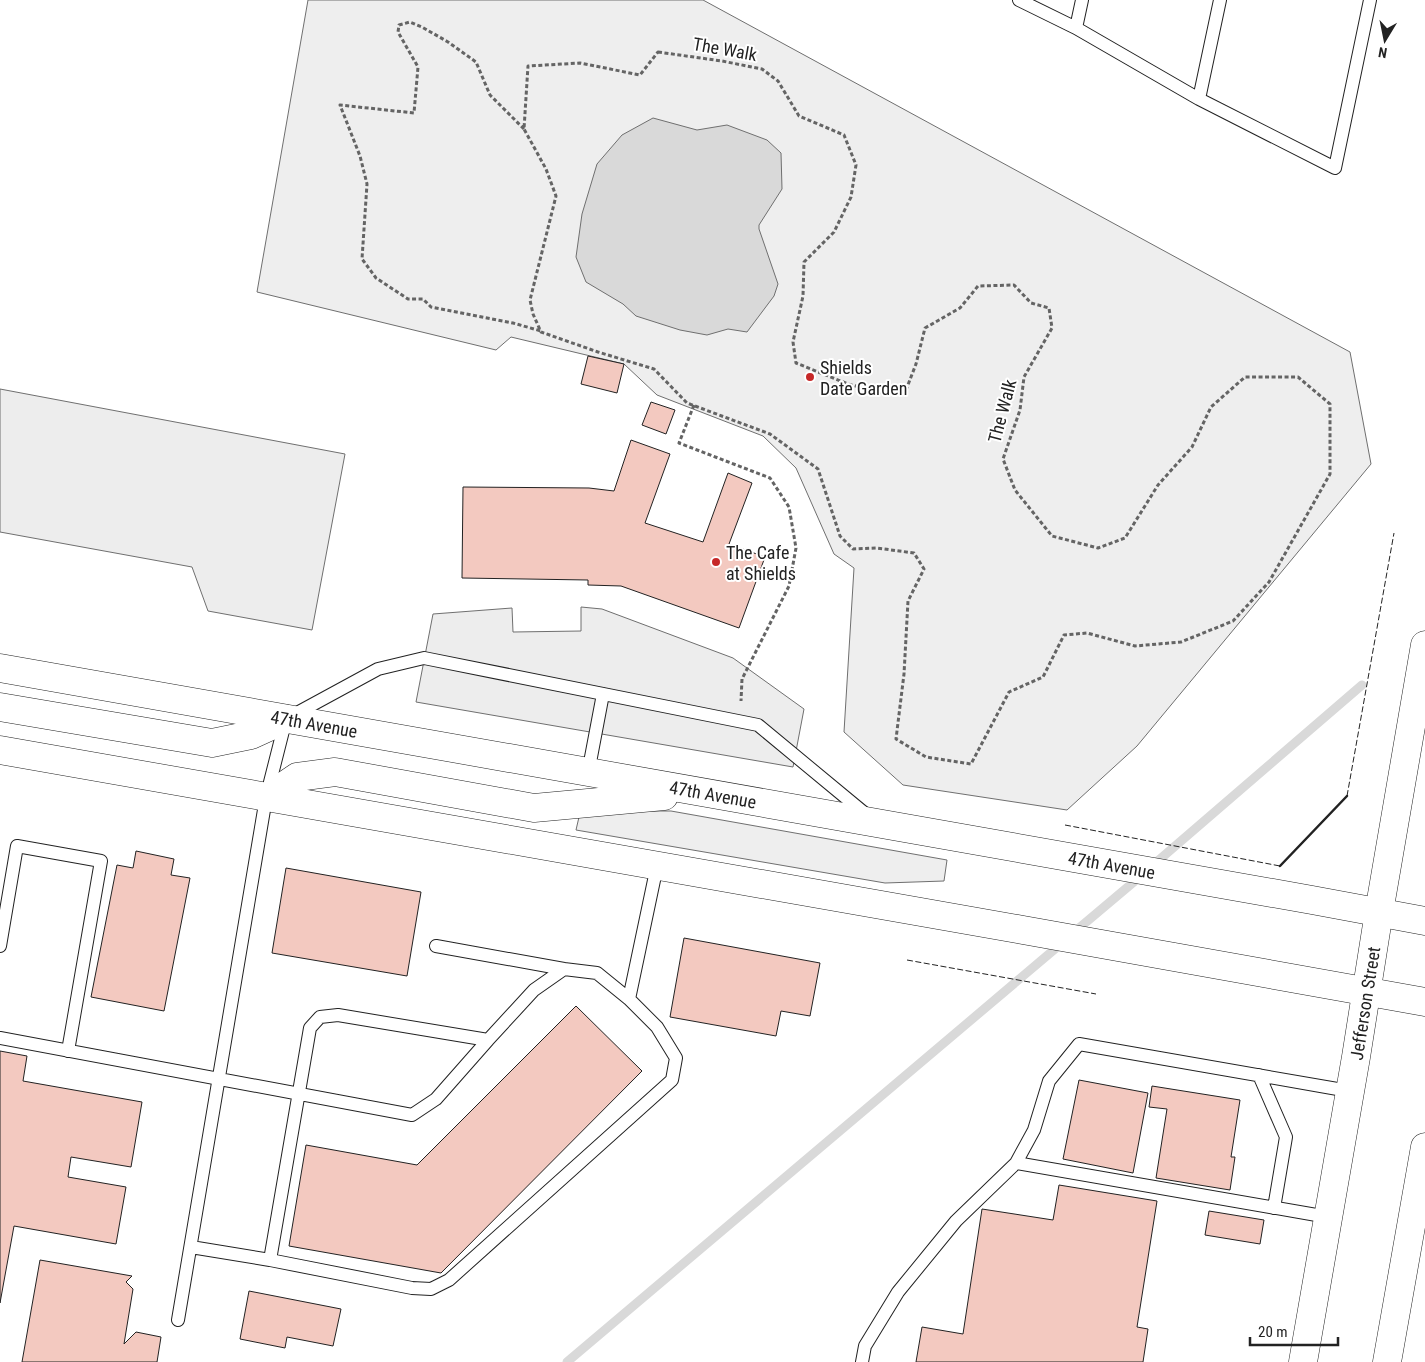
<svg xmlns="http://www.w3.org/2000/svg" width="1425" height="1362" font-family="'Roboto Condensed',sans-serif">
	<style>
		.green { fill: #eee; stroke: #6f6f6f }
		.parking { fill: #ededed; stroke: #6f6f6f }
		.water { fill: #d9d9d9; stroke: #6f6f6f }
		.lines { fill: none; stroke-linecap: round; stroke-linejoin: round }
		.stream { stroke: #d9d9d9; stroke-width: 9 }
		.building { fill: #f3c9c0; stroke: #222 }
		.service-casing { stroke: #222; stroke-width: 14 }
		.secondary-casing { stroke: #222; stroke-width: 29 }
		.primary-casing { stroke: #222; stroke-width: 29 }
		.path { stroke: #646464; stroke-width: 3; stroke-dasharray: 4 2.5; stroke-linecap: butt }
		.service { stroke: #fff; stroke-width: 12 }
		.secondary { stroke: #fff; stroke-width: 28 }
		.primary { stroke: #fff; stroke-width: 28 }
		.fence { stroke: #222; stroke-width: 1; stroke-dasharray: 6 2.5; stroke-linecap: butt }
		.wall { stroke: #222; stroke-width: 2.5 }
		.poi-dot { fill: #c62828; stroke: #fff; stroke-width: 2 }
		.labels { text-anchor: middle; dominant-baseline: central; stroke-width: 4; stroke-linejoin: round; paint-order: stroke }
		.street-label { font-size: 18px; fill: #222; stroke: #fff }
		.poi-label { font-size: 18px; fill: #222; stroke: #fff; text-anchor: start }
	</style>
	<rect width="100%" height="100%" fill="#fff"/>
	<path class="green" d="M308,0H703L1350,352L1371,464L1137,746L1067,810L903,785L844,732L854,568L834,554L796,468L763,436L657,395L624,364L511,337L496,350L257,292Z
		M640,811H671L947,860L944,881L885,883L576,830L579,817Z"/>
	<path class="parking" d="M0,389L345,454L312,630L208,611L192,567L0,532Z
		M581,607L602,609L733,658L804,709L793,767L416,702L433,614L512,608L513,632L581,631Z"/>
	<path class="water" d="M653,118L697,130L727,125L767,140L781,153L782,189L759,225V229L778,284L774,296L747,332L728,329L707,335L680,330L636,316L623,304L586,282L576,257L582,214L597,164L622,135Z"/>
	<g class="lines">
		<path class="stream" d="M1152,866L1362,685
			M1072,934L1142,875
			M567,1362L1062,943"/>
	</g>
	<path class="building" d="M588,356L624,364L617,393L581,384Z
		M651,402L675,410L666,434L642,425Z
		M631,440L670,454L645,523L703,542L728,473L752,483L729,544L765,557L739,628L621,586L588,585V580L462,578L463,487L589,488L614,491Z
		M136,851L174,859L171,875L190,878L164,1011L91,997L117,865L133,868Z
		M286,868L421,892L407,976L272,953Z
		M684,938L820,963L810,1016L781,1011L776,1036L670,1017Z
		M576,1006L642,1071L441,1273L289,1246L306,1145L417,1165Z
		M0,1051L27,1056L23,1081L142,1102L131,1167L71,1157L68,1177L126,1187L116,1244L14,1226L0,1303Z
		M1079,1080L1148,1093L1133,1173L1063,1159Z
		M1152,1086L1240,1100L1231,1157H1235L1230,1190L1156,1178L1167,1109L1149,1107Z
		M1059,1185L1157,1201L1137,1327L1148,1329L1143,1362H916L922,1327L963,1334L982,1209L1053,1220Z
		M1209,1211L1264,1220L1260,1244L1205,1235Z
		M40,1260L132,1276L126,1282L133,1289L124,1344L136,1332L161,1337L157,1362H22Z
		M249,1291L341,1309L333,1346L287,1337L285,1348L240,1339Z"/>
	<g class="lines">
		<g class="service-casing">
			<path id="service" d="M1019,0L1076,28L1199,99L1335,168L1370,0
				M1076,28L1082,0
				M1199,99L1220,0
				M588,773L603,694
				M0,946L17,846L101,861L68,1051
				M436,946L564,969
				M629,999L597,973L564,969L534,990L488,1040L338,1015L320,1017L310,1028L270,1260L412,1288L431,1289L449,1280L672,1080L676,1058L657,1027L629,999L657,866
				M0,1038L412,1115L436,1099L488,1040
				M1259,1075L1286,1137L1274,1208
				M1016,1163L1328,1217
				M191,1247L270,1260
				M178,1320L266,798L286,719L378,669L424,658L758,725L868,816
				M862,1362L865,1346L898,1292L956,1221L1016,1163L1034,1130L1049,1081L1079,1044L1349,1091"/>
		</g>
		<g class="secondary-casing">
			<path id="secondary" d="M1379,912L1425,645"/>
		</g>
		<g class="primary-casing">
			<g id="primary">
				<path id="s1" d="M0,668L1312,900L1425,921"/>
				<path d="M0,707L212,743L251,735L286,719"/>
				<path d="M0,750L1023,930L1425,1002"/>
				<path d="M266,798L297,777L335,772L534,808L664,796"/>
				<path id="s2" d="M1303,1362L1356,1057L1379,912"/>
				<path d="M1387,1362L1425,1147"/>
			</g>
		</g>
		<path class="path" d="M658,52L722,61L762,69L778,81L799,116L844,135L856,165L851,197L834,232L804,262L803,296L793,342L796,363L848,384L882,393L906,390L916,364L925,328L960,308L978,286L1014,285L1031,303L1049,308L1052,328L1024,377L1020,410L1003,459L1015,490L1052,536L1098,548L1125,538L1158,485L1192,447L1211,407L1245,377H1298L1330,404V474L1269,582L1233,621L1181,642L1135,646L1087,633L1064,635L1043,677L1009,692L971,764L926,757L896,739L904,674L908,601L924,569L914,553L877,548L853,549L840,536L818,469L770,434L687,403L654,369L598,352L541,332L533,314L530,300L556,196L546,169L524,129L528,66L580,63L640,75Z
			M524,129L490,95L476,62L448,42L422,27L410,22L399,25L398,32L418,67L414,113L340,105L360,156L367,184L362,259L376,278L408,299H423L431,307L513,323L541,331
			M694,405L679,443L770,478L789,507L796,548L789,586L742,679L741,701"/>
		<use href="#service" class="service"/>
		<use href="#secondary" class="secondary"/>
		<use href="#primary" class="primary"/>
		<path class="fence" d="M1347,796L1394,533
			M1065,825L1280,866
			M907,960L1096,994"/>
		<path class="wall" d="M1280,866L1347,796"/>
	</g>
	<g class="poi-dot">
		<circle cx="810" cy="377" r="5"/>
		<circle cx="716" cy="562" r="5"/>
	</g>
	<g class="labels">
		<g class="street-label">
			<text transform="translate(725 49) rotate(10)">The Walk</text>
			<text transform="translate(1002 411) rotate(-75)">The Walk</text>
			<text stroke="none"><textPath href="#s1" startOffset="319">47th Avenue</textPath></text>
			<text stroke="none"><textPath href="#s1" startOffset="724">47th Avenue</textPath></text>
			<text stroke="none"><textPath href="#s1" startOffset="1129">47th Avenue</textPath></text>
			<text stroke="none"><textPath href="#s2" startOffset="364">Jefferson Street</textPath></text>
		</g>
		<g class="poi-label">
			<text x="820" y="367">Shields<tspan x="820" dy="21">Date Garden</tspan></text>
			<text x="726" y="552">The Cafe<tspan x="726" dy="21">at Shields</tspan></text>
		</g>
	</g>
	<g transform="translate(1385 40) rotate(190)" stroke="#ffffff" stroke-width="4" paint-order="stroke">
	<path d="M0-4L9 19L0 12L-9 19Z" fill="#222222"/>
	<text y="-8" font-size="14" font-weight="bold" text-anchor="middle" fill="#222222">N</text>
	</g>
	<path d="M1250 1337v8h88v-8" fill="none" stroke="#222222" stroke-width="2.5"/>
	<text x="1258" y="1337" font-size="15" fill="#222222" stroke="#ffffff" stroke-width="4" paint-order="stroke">20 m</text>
</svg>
